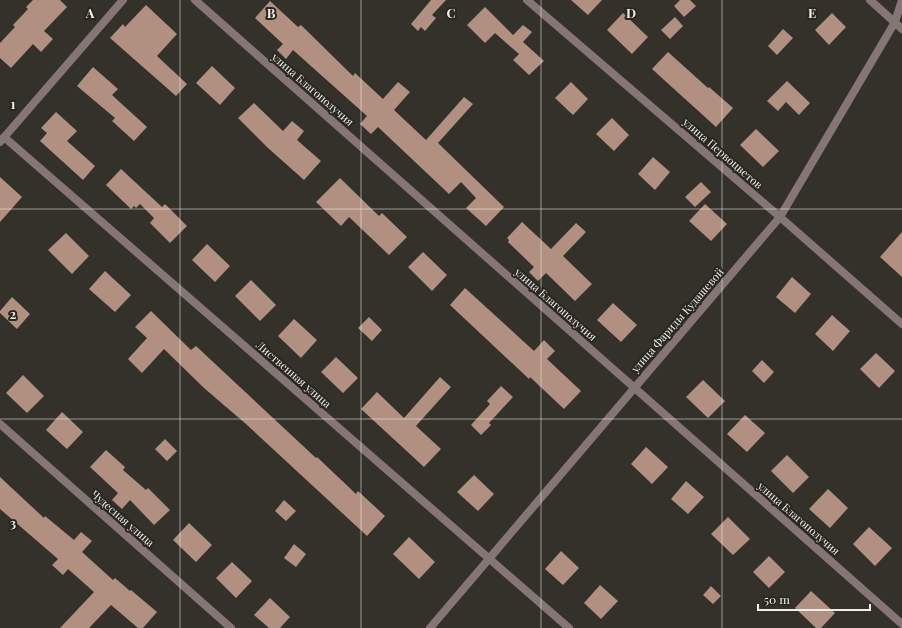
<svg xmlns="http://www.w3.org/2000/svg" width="902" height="628" font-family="'Playfair Display',serif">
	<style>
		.building { fill: #b19081 }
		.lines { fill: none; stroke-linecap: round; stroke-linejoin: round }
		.minor { stroke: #867576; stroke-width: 8 }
		.grid { fill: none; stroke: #f1efeb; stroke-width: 1; stroke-opacity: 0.55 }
		.labels { text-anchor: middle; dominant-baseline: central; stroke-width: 4; stroke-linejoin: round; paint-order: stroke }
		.street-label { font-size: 11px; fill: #f1efeb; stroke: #292720 }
		.grid-label { font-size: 13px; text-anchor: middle; font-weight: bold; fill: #f1efeb; stroke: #292720; stroke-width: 4; stroke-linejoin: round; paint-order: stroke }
	</style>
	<rect width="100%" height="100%" fill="#33312a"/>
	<path class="building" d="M33,0H60L67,7L44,31L53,39L41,52L33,44L11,68L0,58V43L15,27L13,25L28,9L26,7Z
		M431,0H446L432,15L436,18L425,31L421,27L418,31L411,24Z
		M571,0H602L588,15Z
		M680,0H690L696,6L684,17L674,6Z
		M270,1L298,27L301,25L353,76L355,73L383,99L398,82L410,92L394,110L426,140L464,97L473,104L438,143L504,207L486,226L466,208L476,198L461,182L449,194L378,127L371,134L360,124L367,116L293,50L286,59L277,50L283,44L255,18Z
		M146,5L177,34L157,56L187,84L176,96L110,38L123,24L125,27Z
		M485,7L513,35L523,25L532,32L523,42L544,61L529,75L513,60L519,54L495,33L485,43L467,25Z
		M623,13L648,37L632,54L607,30Z
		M832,13L846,27L829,45L815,30Z
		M675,17L683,26L670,39L661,30Z
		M783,29L793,38L777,55L768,46Z
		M668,52L708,88L709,87L733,108L716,127L652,69Z
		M212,66L235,88L220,105L196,83Z
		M93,67L118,89L112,95L147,127L134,141L112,121L115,118L77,86Z
		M787,81L810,103L799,115L786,102L778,111L767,101Z
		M571,82L588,99L573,115L555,98Z
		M254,103L283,131L292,121L304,131L297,140L321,161L304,180L268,148L238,118Z
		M56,112L77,131L67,141L95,166L83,180L40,141L47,133L41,128Z
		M612,118L629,135L614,151L596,134Z
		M756,129L779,151L763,167L740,145Z
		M653,157L670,172L655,190L638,174Z
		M121,169L162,207L165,204L187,226L170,243L150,223L154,218L140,204L136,208L134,206L131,209L106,185Z
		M0,177L22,197L0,222Z
		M340,178L379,216L382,213L407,237L389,255L349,217L341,226L316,202Z
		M701,182L711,192L695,207L685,197Z
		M705,204L727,224L711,241L689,221Z
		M522,222L551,249L576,223L586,232L563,256L592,284L575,301L546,273L538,281L529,272L534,267L508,242L509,240L507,238Z
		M902,232V277L880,257Z
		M66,233L89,256L72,274L48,250Z
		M207,244L230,266L215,282L192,260Z
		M423,252L447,275L432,291L408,267Z
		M105,271L131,295L115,312L89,289Z
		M792,277L811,294L795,313L776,297Z
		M251,280L276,305L260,321L235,296Z
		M465,288L534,351L544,340L555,351L547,359L581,391L564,409L530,377L529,379L450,305Z
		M12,297L30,314L17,329L0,313V311Z
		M613,303L637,325L621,342L597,320Z
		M151,311L191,350L196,346L316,458L317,457L356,494L358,491L385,516L367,536L246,424L204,388L164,349L142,373L128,359L147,338L135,327Z
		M832,315L850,331L833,351L815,334Z
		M369,317L382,330L372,341L358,328Z
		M294,319L317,340L301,358L278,336Z
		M876,353L895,371L879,388L860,369Z
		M336,357L358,378L343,393L321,372Z
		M762,360L774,372L764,383L752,371Z
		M23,375L44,396L27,413L6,393Z
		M440,377L451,387L416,426L441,449L424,467L361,409L377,392L404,418Z
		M703,380L725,401L708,418L686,397Z
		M501,386L513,397L489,423L491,425L481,435L471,425L490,404L487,401Z
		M62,412L83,432L67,449L46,430Z
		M745,415L765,433L747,452L727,434Z
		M165,439L177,451L167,461L155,449Z
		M646,447L668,467L652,484L631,464Z
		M106,450L125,467L123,470L146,490L148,488L170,510L154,525L130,500L122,509L112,500L118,493L90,467Z
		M787,455L809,477L793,493L771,471Z
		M474,475L494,494L478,511L457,492Z
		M0,477L44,518L45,516L74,540L81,532L92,541L82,552L113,580L115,578L130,591L131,590L157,612L143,628H138L111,605L89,628H60L94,592L68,569L63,575L52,565L58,559L0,509Z
		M686,481L704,497L688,514L671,499Z
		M828,489L848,508L830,528L809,509Z
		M284,500L296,511L286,521L275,511Z
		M728,517L750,539L733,555L711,534Z
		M189,523L212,545L196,562L173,540Z
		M869,527L892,548L875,566L853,544Z
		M409,537L435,562L419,579L393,554Z
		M294,544L306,554L296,567L284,558Z
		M561,551L579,568L563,585L545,569Z
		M769,556L785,572L769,588L753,572Z
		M232,562L252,581L236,598L216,578Z
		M600,585L618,601L601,619L584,603Z
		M711,586L721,596L713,604L703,595Z
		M811,591L835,613L821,628H816L795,608Z
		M270,598L290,617L280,628H269L254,615Z"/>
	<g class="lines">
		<path class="minor" d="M195,0L902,624
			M527,0L780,217L902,324
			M870,0L902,29
			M4,137L569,628
			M0,142L123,0
			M0,424L231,628
			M430,628L780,217L895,22L902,0"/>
	</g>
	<path class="grid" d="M180,0V628M361,0V628M541,0V628M722,0V628M0,209H902M0,419H902"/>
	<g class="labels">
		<g class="street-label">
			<text transform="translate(313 89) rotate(41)">улица Благополучия</text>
			<text transform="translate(723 153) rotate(41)">улица Первоцветов</text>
			<text transform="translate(556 304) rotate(41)">улица Благополучия</text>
			<text transform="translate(677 320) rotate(-49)">улица Фариды Кудашевой</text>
			<text transform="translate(294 374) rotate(41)">Лиственная улица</text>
			<text transform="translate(123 518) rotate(41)">Чудесная улица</text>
			<text transform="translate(799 518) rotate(41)">улица Благополучия</text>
		</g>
	</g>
	<g class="grid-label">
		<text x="90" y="18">A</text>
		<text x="271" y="18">B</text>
		<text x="451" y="18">C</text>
		<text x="631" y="18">D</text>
		<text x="812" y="18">E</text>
		<text x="13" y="109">1</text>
		<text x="13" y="319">2</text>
		<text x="13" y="528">3</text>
	</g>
	<path d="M758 604v6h112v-6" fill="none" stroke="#f1efeb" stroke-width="2"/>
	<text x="764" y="604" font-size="12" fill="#f1efeb" stroke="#292720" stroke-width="3" paint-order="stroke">50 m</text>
</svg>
